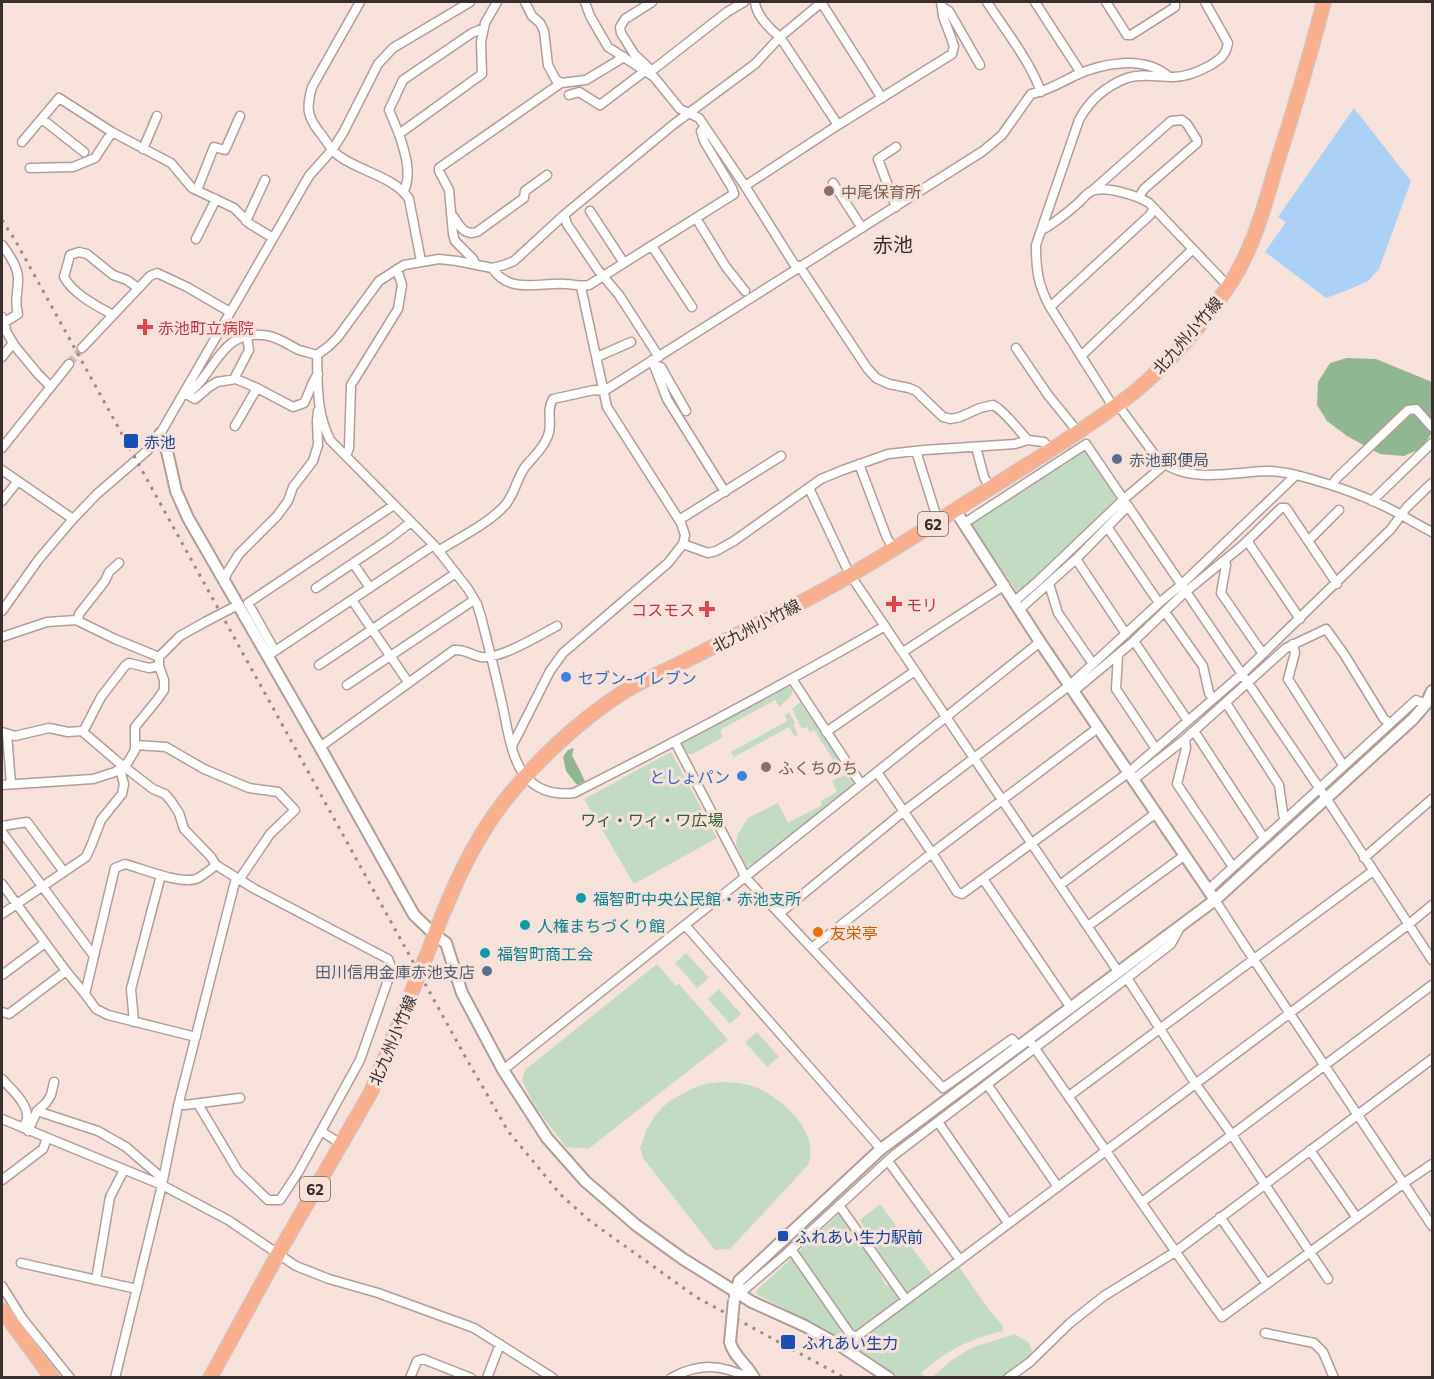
<svg xmlns="http://www.w3.org/2000/svg" width="1434" height="1379" font-family="Commissioner,'Noto Sans JP',sans-serif">
	<style>
		.green { fill: #c3dac3 }
		.forest { fill: #91b692 }
		.water { fill: #acd1f6 }
		.lines { fill: none; stroke-linecap: round; stroke-linejoin: round }
		.minor-tunnel { stroke: #d0beb8; stroke-width: 8; stroke-dasharray: 8 4; stroke-linecap: butt }
		.minor-casing { stroke: #b19e98; stroke-width: 11 }
		.tertiary-casing { stroke: #b19e98; stroke-width: 14 }
		.primary-casing { stroke: #cbc9c9; stroke-width: 16 }
		.minor { stroke: #fff; stroke-width: 8 }
		.tertiary { stroke: #fff; stroke-width: 10 }
		.primary { stroke: #fab08f; stroke-width: 14 }
		.rail { stroke: #998b87; stroke-width: 3; stroke-dasharray: 3 6; stroke-linecap: butt }
		.minor-bridge-casing { stroke: #b19e98; stroke-width: 11; stroke-linecap: butt }
		.tertiary-bridge-casing { stroke: #b19e98; stroke-width: 14; stroke-linecap: butt }
		.primary-bridge-casing { stroke: #cbc9c9; stroke-width: 16; stroke-linecap: butt }
		.minor-bridge { stroke: #fff; stroke-width: 8 }
		.tertiary-bridge { stroke: #fff; stroke-width: 10 }
		.primary-bridge { stroke: #fab08f; stroke-width: 14 }
		.education-dot { fill: #8d6e63; stroke: #f6e2db; stroke-width: 2 }
		.health-dot { fill: #e0444e; stroke: #f6e2db; stroke-width: 2 }
		.transit-dot { fill: #1a4fb4; stroke: #f6e2db; stroke-width: 2 }
		.service-dot { fill: #5c6f8a; stroke: #f6e2db; stroke-width: 2 }
		.shop-dot { fill: #3f7fe0; stroke: #f6e2db; stroke-width: 2 }
		.culture-dot { fill: #0f9aa8; stroke: #f6e2db; stroke-width: 2 }
		.food-dot { fill: #e8710a; stroke: #f6e2db; stroke-width: 2 }
		.labels { text-anchor: middle; dominant-baseline: central; stroke-width: 6; stroke-linejoin: round; paint-order: stroke }
		.shield { fill: #f6e2db; stroke: #716562; stroke-width: 1.5 }
		.shield-label { font-size: 15px; font-weight: bold; fill: #38302e }
		.education-label { font-size: 16px; fill: #785e54; stroke: #f6e2db; text-anchor: start }
		.health-label { font-size: 16px; fill: #be3a42; stroke: #f6e2db; text-anchor: start }
		.street-label { font-size: 16px; fill: #38302e; stroke: #f6e2db }
		.transit-label { font-size: 16px; fill: #164399; stroke: #f6e2db; text-anchor: start }
		.service-label { font-size: 16px; fill: #4e5e75; stroke: #f6e2db; text-anchor: start }
		.shop-label { font-size: 16px; fill: #366cbe; stroke: #f6e2db; text-anchor: start }
		.park-label { font-size: 16px; fill: #2d6232; stroke: #f6e2db }
		.culture-label { font-size: 16px; fill: #0d838f; stroke: #f6e2db; text-anchor: start }
		.food-label { font-size: 16px; fill: #c56008; stroke: #f6e2db; text-anchor: start }
		.quarter-label { font-size: 20px; fill: #38302e; stroke: #f6e2db }
	</style>
	<rect width="100%" height="100%" fill="#f6e2db"/>
	<path class="green" d="M1084,450L1089,451L1119,500L1021,591L1017,592L972,525L974,520Z
		M787,686L792,689V695L779,707L775,700L720,730L723,737L693,754C686,755 684,751 681,745L682,742Z
		M800,702L840,760V765L838,767L814,730L810,732L807,727L802,729L792,709Z
		M789,712L795,723L793,725L798,735L795,737L789,727L734,757L731,752L787,721L785,715Z
		M671,752L717,838L634,884L584,799Z
		M847,774L850,775L855,784L751,868L746,866L736,845L737,836L748,818L778,803L788,823L822,805L821,801L837,792L832,781Z
		M686,953L709,978L697,988L675,963Z
		M657,964L676,986L679,984L728,1040L588,1149L566,1147L534,1105L522,1080L525,1070Z
		M719,989L741,1014L730,1024L708,999Z
		M757,1032L779,1057L767,1067L745,1042Z
		M721,1082C730,1082 740,1083 749,1085C778,1093 822,1132 808,1165L730,1249L715,1250L643,1158L640,1148L647,1129L657,1113L668,1102L693,1088L705,1084Z
		M880,1204L938,1283L959,1267L990,1311L1003,1326V1331C969,1339 946,1351 921,1373L925,1377H899L862,1351L833,1334L756,1294L757,1290L841,1212L873,1260L886,1286L894,1283L879,1252L860,1220Z
		M1015,1334L1029,1343L1034,1356L1003,1377L931,1378L952,1360L971,1348Z"/>
	<path class="forest" d="M1347,358L1376,359L1432,382V433L1420,449L1404,456L1380,454L1347,436L1327,421L1317,405L1318,382L1330,363Z
		M574,748L572,755L585,781L577,785L566,771L563,757L568,750Z"/>
	<path class="water" d="M1354,108L1411,181L1379,269L1368,281L1350,289L1326,298L1265,252L1286,222L1278,217Z"/>
	<g class="lines">
		<path class="minor-tunnel" d="M69,364L82,348"/>
		<g class="minor-casing">
			<path id="minor" d="M360,2L312,87C306,108 307,117 321,134C327,142 331,150 339,156C359,171 395,177 409,199L421,261
				M525,2L532,16L540,23L544,31L548,65L556,80L561,83L586,80L624,57
				M585,2L590,16L608,47L654,77L680,109L699,118L745,186L794,264L800,267L867,368L876,378L889,384L909,388L916,391L943,417L951,419L960,417L980,408L993,405C1005,411 1018,430 1028,440
				M755,2C756,15 770,29 780,37L838,125
				M821,2L882,98
				M987,2C1005,30 1030,61 1041,92
				M1035,2L1081,73
				M1106,2L1127,35H1131L1175,7V2
				M942,7L949,11L980,65
				M652,71L634,54L621,33L620,27L625,19L652,2
				M649,73L727,12L744,2
				M569,95L579,92L600,105L645,71
				M42,119L84,152
				M399,134L389,110L403,80L472,33L484,28
				M22,142L59,98L112,132L171,163L192,188L234,208L250,224L273,238
				M143,149L157,116
				M30,168L73,167L95,158L112,132
				M833,183L862,228
				M745,186L838,125L952,54L954,46L943,16L941,2
				M197,190L214,147L225,150L240,116
				M1093,190L1171,121L1182,120L1187,124L1197,140V143L1144,189L1139,197
				M404,191C412,173 405,152 399,134L482,74L481,42L485,23L497,2
				M896,207L878,159L896,147
				M590,211L624,263
				M564,215L567,224L598,270L619,295L659,357
				M453,216C460,226 464,236 477,232L524,198L525,191L547,175
				M696,218L726,267L745,291
				M246,221L265,180
				M1042,230C1055,223 1065,214 1076,205C1081,201 1085,195 1090,192C1103,184 1138,196 1149,203L1228,286
				M196,239L216,199
				M2,245C9,254 19,268 18,280C18,294 14,300 18,314L5,322
				M652,246L692,307
				M475,264L473,259L455,241L453,234L449,190L439,171V168L561,83
				M492,268C510,295 539,282 566,284C574,284 580,287 589,285L734,194L732,188L704,141L701,131L705,127
				M1050,307L1150,215L1154,208
				M113,315C97,306 73,294 64,277L70,255L79,252L87,254L113,275L127,280L138,288
				M2,317L5,322L6,331L14,345L38,374L50,386
				M82,348L150,276L157,273L187,287L230,312
				M1016,348L1048,395L1078,432
				M317,355C318,386 316,411 330,440L434,545L468,589L477,604L481,617C488,644 495,672 501,699C507,723 510,760 527,778C540,792 556,795 574,793C679,740 783,685 885,626
				M317,355L329,346L338,337L379,281L404,265L439,259L457,261L492,268L504,265L514,261L564,215L674,124L755,64L780,37L822,2
				M1081,356L1193,249
				M2,357L13,343
				M597,357L631,342
				M652,360L667,399L725,492
				M654,365L661,367L686,411
				M234,379L249,350L247,336
				M186,394L195,399L209,387L217,382L236,379L257,388L293,407L304,403C309,394 311,383 318,374
				M186,395C191,391 196,387 200,382C220,357 230,328 269,336C279,338 289,345 299,350C305,352 311,353 317,355
				M1118,405L1157,458C1187,485 1230,472 1267,471C1282,471 1297,475 1311,479C1336,486 1361,495 1384,506C1401,514 1416,524 1432,532
				M1114,408L1050,307C1038,285 1036,270 1036,245L1079,120C1089,101 1106,86 1127,78C1141,73 1158,77 1173,77C1186,77 1198,72 1209,66C1219,60 1226,56 1228,43L1205,2
				M235,426L257,388
				M976,447L984,477L990,488
				M2,448L69,364
				M916,451L938,521
				M346,456L349,448L351,385L398,309L402,285L397,269
				M859,464L887,538L893,548
				M2,470L73,519
				M1332,485L1337,478L1408,410L1416,409L1432,427
				M809,488L850,575
				M2,501L18,481
				M1372,501L1432,443
				M679,520L781,456
				M963,524L1086,444L1326,798L1432,960
				M1108,528L1159,603
				M1248,540L1250,545L1300,619
				M1308,541L1339,510
				M683,544L708,553L716,551L734,541L821,479L843,470L888,454L924,450L1015,444L1028,440L1044,442L1051,450
				M438,551C460,537 490,523 506,504C515,493 517,478 525,467C533,457 542,450 547,438C554,424 545,412 553,399L594,390L604,391L983,151L1002,135L1031,94C1047,91 1060,83 1074,76C1102,63 1143,55 1168,76
				M1076,559L1126,634
				M1225,560L1226,565L1221,593L1263,654
				M353,563L370,588
				M224,582L227,573L239,554L277,516L288,501L293,487L313,461L318,445L317,421L318,411
				M855,582L1119,973
				M1049,584L1058,613L1093,664
				M316,588L389,539L411,522
				M352,600L408,682
				M1015,601L1038,581L1124,499L1164,465
				M1020,609L1076,559L1128,506
				M2,611L39,559L73,519L97,494L148,450L160,434L309,176L332,150L343,133L378,64L393,48L470,2
				M1165,612L1203,666L1209,693L1213,699
				M78,621L79,614L105,581L109,572L119,563
				M2,637L47,622L76,620L115,639L159,657
				M1134,641L1188,721
				M1293,644L1295,653L1288,679L1343,765
				M275,651L248,603L394,505
				M903,652L1005,585
				M272,653L434,545
				M1118,655L1116,689L1156,749
				M319,665L456,573
				M792,679L861,784
				M347,685L474,600
				M1074,691L1134,641L1183,594L1243,545L1281,508H1286L1337,584
				M1226,703L1279,785L1284,820
				M1194,731L1264,838
				M2,732L15,736L49,728L68,732L81,731L83,732L118,762L153,789L165,794L171,801L179,813L184,829L211,857L216,865L253,888L388,959L392,969L360,1060L321,1131L341,1144
				M83,732L101,697L125,666L129,663L149,668L159,666
				M826,732L915,671
				M7,734L11,784
				M1185,739L1186,748L1177,784L1233,867
				M675,742L741,868L745,877L943,1088L1012,1039L1019,1047
				M135,745L166,747L204,769L249,788L278,792L295,810L270,834L239,880
				M512,746L550,671L563,653L668,563L683,544L685,535L681,523L607,407L581,287
				M320,747L454,650C467,649 470,655 481,657C499,660 540,635 557,626
				M877,772L932,853L1099,727
				M1133,780L1185,739L1286,648L1326,629L1344,654L1384,719L1390,723
				M2,785L93,779L115,772L125,766L128,762L135,750V727L157,700L164,690V680L159,666V657L180,636L205,622
				M2,826L27,822L64,872
				M2,832L94,956
				M1364,858L1432,799
				M983,879L1071,1008
				M2,884L66,971L85,994L96,1009L108,1015L196,1037
				M1060,885L1156,813
				M1208,890L1416,700L1426,704
				M1215,900L1254,960L1432,1226
				M780,913L903,812L1070,685L1159,603L1181,585L1296,475
				M2,914L86,857L91,846L101,820L122,794L124,784L120,769
				M685,925L881,1149
				M1088,926L1185,855
				M812,948L932,853L957,892L962,894L1128,773L1242,674L1391,529L1407,507L1432,483
				M2,975L45,943
				M1127,978L1195,1083L1232,1135L1328,1279
				M85,994L115,868L125,864C143,869 179,884 196,879C203,876 210,870 216,865
				M2,1012L9,1014L66,971
				M134,1022L131,989L161,875
				M1029,1040C1094,1132 1156,1226 1222,1317L1404,1183L1432,1164
				M503,1070L1040,642
				M2,1079C11,1089 29,1104 27,1119C26,1122 24,1125 23,1128
				M987,1084L1058,1187
				M1069,1096L1373,871
				M179,1104L185,1105L240,1098
				M198,1104L238,1171L268,1200H280L299,1171L321,1131
				M37,1111L98,1131L126,1147L163,1179
				M2,1119L162,1185L228,1220L296,1266L329,1279L378,1293L474,1328L553,1378
				M938,1122L1008,1223
				M28,1131L37,1111L46,1103L51,1095L54,1082
				M1310,1150L1357,1218
				M888,1161L960,1260L1409,924L1432,905
				M2,1180L43,1149L47,1138
				M1142,1202L1432,985
				M839,1205L906,1300
				M1220,1217L1267,1284
				M791,1249L850,1334L856,1337L960,1260
				M21,1263L137,1289
				M96,1280L110,1197L124,1170
				M2,1286L22,1318L70,1378
				M739,1294L785,1255L894,1155L1127,978L1171,944L1179,929
				M1265,1333L1314,1343L1323,1352L1334,1378
				M115,1378L162,1185L178,1106L236,878
				M410,1378L417,1361L423,1359L471,1378
				M487,1378L500,1344
				M671,1378C699,1363 721,1364 749,1378
				M1008,1378L1030,1362L1070,1323L1104,1296L1175,1252L1432,1059"/>
		</g>
		<g class="tertiary-casing">
			<path id="tertiary" d="M160,434L167,451L176,491L188,518L320,747L414,915L435,935L446,943L462,993L503,1070L547,1138L585,1181L636,1225L683,1259L752,1302L805,1326L841,1346L889,1378
				M955,510L1040,642L1215,900
				M735,1296L739,1281L881,1149L1215,900L1413,719L1426,704L1432,691
				M730,1342C733,1356 747,1364 754,1378"/>
		</g>
		<g class="primary-casing">
			<path id="primary" d="M428,952C448,899 470,844 506,799C537,760 580,720 622,693C641,681 663,672 683,662C720,643 757,625 794,606C855,575 913,537 971,500C1010,476 1049,452 1087,426C1107,412 1129,398 1147,381C1177,354 1205,320 1228,287C1254,249 1265,203 1278,160C1295,107 1310,55 1324,2
				M2,1310L52,1378
				M210,1378L278,1254L371,1092L410,996"/>
		</g>
		<use href="#minor" class="minor"/>
		<use href="#tertiary" class="tertiary"/>
		<use href="#primary" class="primary"/>
		<path class="rail" d="M2,220L15,240L466,1058L508,1131L561,1195L590,1221L696,1297L845,1378"/>
		<g class="minor-bridge-casing">
			<path id="minor-bridge" d="M205,622L234,607"/>
		</g>
		<g class="tertiary-bridge-casing">
			<path id="tertiary-bridge" d="M730,1342L734,1300"/>
		</g>
		<g class="primary-bridge-casing">
			<path id="primary-bridge" d="M410,996L428,952"/>
		</g>
		<use href="#minor-bridge" class="minor-bridge"/>
		<use href="#tertiary-bridge" class="tertiary-bridge"/>
		<use href="#primary-bridge" class="primary-bridge"/>
	</g>
	<g class="education-dot">
		<circle cx="829" cy="191" r="6"/>
		<circle cx="766" cy="767" r="6"/>
	</g>
	<g class="health-dot">
		<path d="M142 318h6v6h6v6h-6v6h-6v-6h-6v-6h6z"/>
		<path d="M891 595h6v6h6v6h-6v6h-6v-6h-6v-6h6z"/>
		<path d="M704 600h6v6h6v6h-6v6h-6v-6h-6v-6h6z"/>
	</g>
	<g class="transit-dot">
		<rect x="123" y="433" width="16" height="16" rx="3"/>
		<rect x="777" y="1230" width="12" height="12" rx="3"/>
		<rect x="780" y="1334" width="16" height="16" rx="3"/>
	</g>
	<g class="service-dot">
		<circle cx="1117" cy="459" r="6"/>
		<circle cx="487" cy="971" r="6"/>
	</g>
	<g class="shop-dot">
		<circle cx="566" cy="677" r="6"/>
		<circle cx="742" cy="776" r="6"/>
	</g>
	<g class="culture-dot">
		<circle cx="581" cy="898" r="6"/>
		<circle cx="525" cy="925" r="6"/>
		<circle cx="485" cy="953" r="6"/>
	</g>
	<circle class="food-dot" cx="818" cy="932" r="6"/>
	<g class="labels">
		<g class="shield">
			<rect x="918" y="512" width="30" height="24" rx="4.5"/>
			<rect x="300" y="1177" width="30" height="24" rx="4.5"/>
		</g>
		<g class="shield-label">
			<text x="933" y="524">62</text>
			<text x="315" y="1189">62</text>
		</g>
		<g class="education-label">
			<text x="841" y="191">中尾保育所</text>
			<text x="778" y="767">ふくちのち</text>
		</g>
		<g class="health-label">
			<text x="158" y="327">赤池町立病院</text>
			<text x="906" y="604">モリ</text>
			<text x="695" y="609" text-anchor="end">コスモス</text>
		</g>
		<g class="street-label">
			<text transform="translate(1187 335) rotate(-49)">北九州小竹線</text>
			<text transform="translate(756 625) rotate(-27)">北九州小竹線</text>
			<text transform="translate(392 1040) rotate(-67)">北九州小竹線</text>
		</g>
		<g class="transit-label">
			<text x="144" y="441">赤池</text>
			<text x="795" y="1236">ふれあい生力駅前</text>
			<text x="802" y="1342">ふれあい生力</text>
		</g>
		<g class="service-label">
			<text x="1129" y="459">赤池郵便局</text>
			<text x="475" y="971" text-anchor="end">田川信用金庫赤池支店</text>
		</g>
		<g class="shop-label">
			<text x="578" y="677">セブン-イレブン</text>
			<text x="730" y="776" text-anchor="end">としょパン</text>
		</g>
		<g class="park-label">
			<text x="652" y="819">ワィ・ワィ・ワ広場</text>
		</g>
		<g class="culture-label">
			<text x="593" y="898">福智町中央公民館・赤池支所</text>
			<text x="537" y="925">人権まちづくり館</text>
			<text x="497" y="953">福智町商工会</text>
		</g>
		<g class="food-label">
			<text x="830" y="932">友栄亭</text>
		</g>
		<g class="quarter-label">
			<text x="893" y="244">赤池</text>
		</g>
	</g>
	<rect width="1434" height="1379" fill="none" stroke="#38302e" stroke-width="6"/>
</svg>
